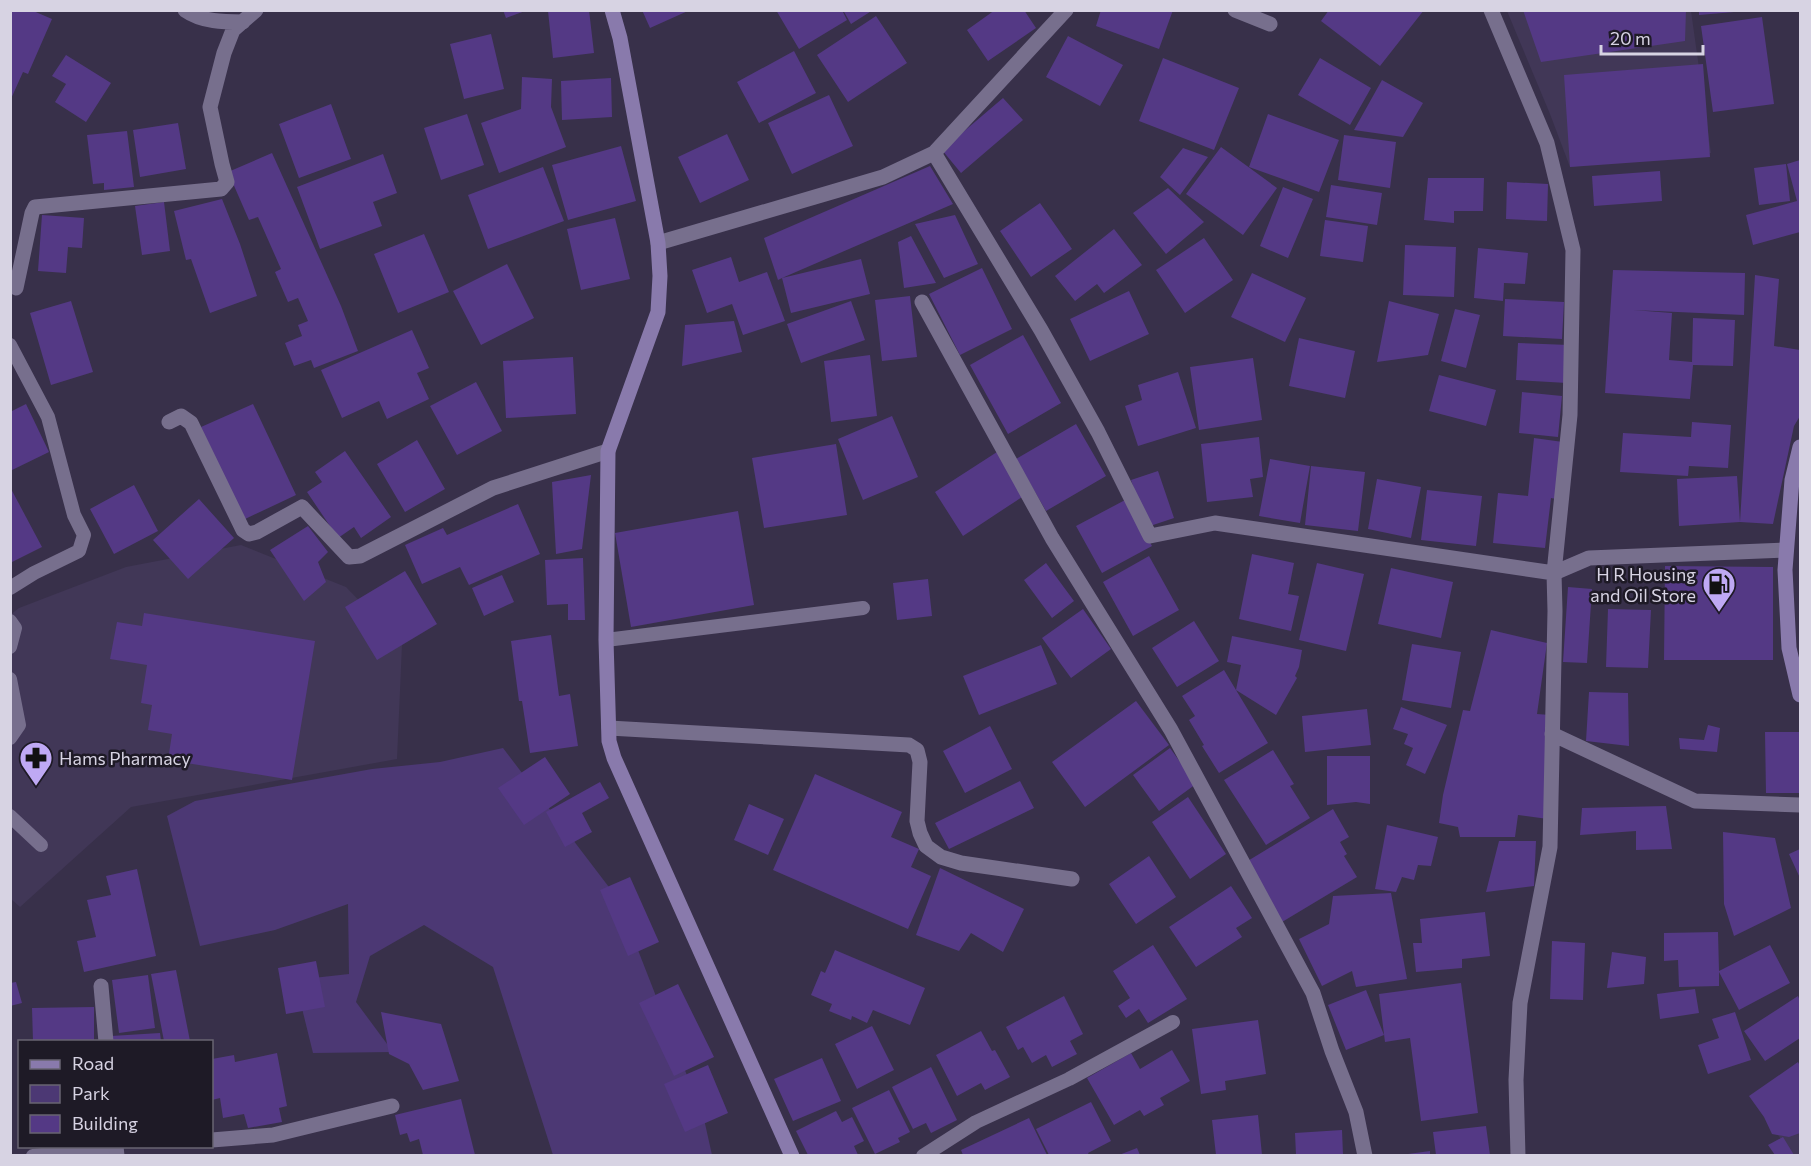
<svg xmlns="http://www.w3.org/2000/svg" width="1811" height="1166" font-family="Commissioner,sans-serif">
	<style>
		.built { fill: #413757 }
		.green { fill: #4c3874 }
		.building { fill: #543985 }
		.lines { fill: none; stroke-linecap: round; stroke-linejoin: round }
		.lane { stroke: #776f8d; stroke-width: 14 }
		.street { stroke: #776f8d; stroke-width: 15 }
		.secondary { stroke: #897aac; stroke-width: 15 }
		.labels { text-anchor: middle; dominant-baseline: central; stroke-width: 5; stroke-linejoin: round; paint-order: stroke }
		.poi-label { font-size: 18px; fill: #d7d3e3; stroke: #1e1a26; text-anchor: end }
	</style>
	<rect width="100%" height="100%" fill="#38304a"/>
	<path class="built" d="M1507,11H1691L1711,153L1570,167L1550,114Z
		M241,545L346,587L402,645L397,759L131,807L20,907L11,899L10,615L19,608L126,567Z
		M1800,1071V1155H1786V1152L1769,1113Z"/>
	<path class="green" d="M503,748L618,899L704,1119L712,1155H553L493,967L424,925L370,956L356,1002L393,1052L313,1053L295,980L349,974L348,904L275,930L200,946L167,816L195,801L372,769L440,762Z"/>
	<path class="building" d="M10,10H31L52,19L28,74L23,72L10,101Z
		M503,10H525V11L506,18Z
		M589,10L594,53L553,58L548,11Z
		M642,10H690L650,28Z
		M776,10H842L847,20L799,49Z
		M843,10H873L851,24Z
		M995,10H1024L1036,28L988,61L967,30Z
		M1101,10H1173L1159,49L1096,26Z
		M1329,10H1424L1380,66L1321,21Z
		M1523,10H1686L1685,41L1541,62Z
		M1699,10H1733L1734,12L1699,15Z
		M876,16L907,63L848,102L817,55Z
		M1762,17L1774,104L1713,112L1701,26Z
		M491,34L504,89L464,99L450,44Z
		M1068,36L1123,65L1100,106L1046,77Z
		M794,51L816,93L759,123L737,82Z
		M66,55L111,83L86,122L55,102L66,84L52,76Z
		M1163,58L1239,88L1214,150L1139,121Z
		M1320,58L1371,88L1350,125L1298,95Z
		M1703,64L1710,157L1570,167L1564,75Z
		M522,77L552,79L551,107L566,147L499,173L481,123L521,109Z
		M611,78L612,117L562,120L561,81Z
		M1382,80L1423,103L1403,137L1354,130Z
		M829,95L853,146L792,174L768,123Z
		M1003,98L1023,120L961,173L942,150Z
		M331,104L351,159L299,178L279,124Z
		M467,114L484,165L441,180L424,128Z
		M1268,114L1339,140L1319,192L1249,167Z
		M178,123L186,169L140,177L133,130Z
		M127,131L134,187L104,190V183L93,184L87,135Z
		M727,134L749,180L700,203L678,157Z
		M1344,135L1396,142L1390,188L1338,180Z
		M621,146L636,201L568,220L552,165Z
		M1221,147L1277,188L1243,235L1186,194Z
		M1183,148L1208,157L1180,195L1160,177Z
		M272,153L341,306L358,351L314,368L311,360L294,366L285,343L302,336L298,325L308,321L298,298L288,302L275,272L281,269L258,217L249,220L228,172Z
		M383,154L397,193L373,202L382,226L320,249L297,187Z
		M1800,160V232L1753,245L1746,215L1797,201L1787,164Z
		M1786,164L1790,201L1759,205L1754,168Z
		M930,166L953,204L782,278L861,259L870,294L791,313L782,278L778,280L764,238Z
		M543,167L564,221L488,249L468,195Z
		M1660,171L1662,201L1594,206L1592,176Z
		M1428,178H1484L1483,211H1454V223L1424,220Z
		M1507,182L1548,184L1547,221L1506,219Z
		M1331,185L1382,193L1377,225L1326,217Z
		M1283,187L1313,199L1288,258L1260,246Z
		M1168,188L1204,222L1166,254L1133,213Z
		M222,199L240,244L257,296L210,313L191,259L186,260L174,211Z
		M164,202L170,251L142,255L135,206Z
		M1040,203L1072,249L1031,277L1000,231Z
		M42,215L84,218L82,248L68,247L66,273L38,271Z
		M955,215L978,264L944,278L915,224Z
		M615,218L630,279L581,290L567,229Z
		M1325,220L1368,226L1363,262L1320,256Z
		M1114,229L1142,265L1104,293L1097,284L1075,301L1055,276Z
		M424,234L449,292L398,313L374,254Z
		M911,236L936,283L904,288L898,242Z
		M1204,238L1233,280L1185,313L1156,270Z
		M1405,245L1456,247L1454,297L1403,295Z
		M1478,248L1528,253L1525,284L1504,283L1503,301L1474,298Z
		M731,257L739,282L767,272L785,321L743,335L732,304L707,313L692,270Z
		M507,264L534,318L481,345L453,291Z
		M982,268L1012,329L960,355L929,294Z
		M1613,270L1745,273L1744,315L1633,310L1672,313L1669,360L1692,362L1693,318L1735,320L1733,366L1693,365L1690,399L1605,393Z
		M1252,273L1306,298L1285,342L1231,317Z
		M1755,275L1779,279L1774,346L1800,350V416L1794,426L1773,524L1740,522Z
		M1129,291L1149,334L1090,361L1070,319Z
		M910,296L917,357L882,361L875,300Z
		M1505,299L1564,302L1562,339L1503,336Z
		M71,301L93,372L51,385L30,313Z
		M851,301L865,340L801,363L787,324Z
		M1389,301L1439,314L1428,355L1377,362Z
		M1455,309L1480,315L1466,368L1441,361Z
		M734,321L742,352L682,366L685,325Z
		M412,330L429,368L417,373L429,399L387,419L379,401L342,418L321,370Z
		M1023,335L1061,403L1008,434L970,365Z
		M1299,338L1355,351L1345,398L1289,386Z
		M1518,343L1569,345L1567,383L1516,380Z
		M870,355L877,416L831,422L824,361Z
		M573,357L576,414L506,418L503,361Z
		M1253,358L1262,420L1199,430L1190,367Z
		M1178,372L1196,428L1138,446L1125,406L1142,400L1138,385Z
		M1439,375L1496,390L1486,426L1429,411Z
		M476,382L502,431L457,455L430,406Z
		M1522,392L1562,396L1558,437L1519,433Z
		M26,404L49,452L10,471V412Z
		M253,404L296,495L243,520L201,427Z
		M892,416L918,477L863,500L838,439Z
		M1692,422L1731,425L1728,468L1689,466L1688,476L1620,472L1623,433L1691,437Z
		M1076,424L1106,476L1046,511L1016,459Z
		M1259,437L1263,477L1250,479L1253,497L1207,502L1201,444Z
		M1534,438L1563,442L1556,499L1551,498L1545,548L1493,543L1498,493L1528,496Z
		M417,440L445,489L405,512L377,464Z
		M836,444L847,515L764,528L752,458Z
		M345,451L391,517L361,538L354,527L338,538L307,492L322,482L315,472Z
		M997,452L1025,495L963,536L935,492Z
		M1270,459L1310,466L1300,523L1259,516Z
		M1311,466L1365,472L1358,531L1305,525Z
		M1158,471L1174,518L1147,527L1131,480Z
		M591,475L582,549L556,554L552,482Z
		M1737,476L1740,522L1679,526L1677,479Z
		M1377,479L1421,487L1411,538L1368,529Z
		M134,485L158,531L114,554L90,509Z
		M10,487L42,547L10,563Z
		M1427,490L1482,496L1476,546L1421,540Z
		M199,499L234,538L188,579L153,540Z
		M1127,499L1152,546L1102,573L1076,526Z
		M518,504L540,554L469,585L460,567L422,584L405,545L443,528L447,535Z
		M738,511L754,605L631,627L615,533Z
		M308,526L328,552L318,562L326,582L304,601L270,550Z
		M1252,554L1294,563L1288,594L1299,596L1291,631L1239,619Z
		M1149,556L1179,610L1133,636L1103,582Z
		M583,558L585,620H568V604L547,605L545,560Z
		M1046,563L1074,601L1052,618L1024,580Z
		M1317,563L1364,574L1346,651L1299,640Z
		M1665,566L1773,567V660H1664Z
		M1391,568L1453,582L1441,638L1378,624Z
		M405,571L437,624L377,660L345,607Z
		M502,575L514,602L484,616L472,588Z
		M928,579L932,616L897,620L893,583Z
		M1568,587L1592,589L1587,663L1563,662Z
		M1083,609L1111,649L1071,678L1042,638Z
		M1608,609L1651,610L1648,668L1606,667Z
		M144,613L315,641L292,780L168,760L172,734L148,730L152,705L141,703L147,665L110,659L117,622L142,626Z
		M1194,621L1219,661L1177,687L1152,648Z
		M1491,630L1547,643L1537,714L1550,715L1548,819L1518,815L1515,837H1460L1458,827L1439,823L1443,795L1463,710L1470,711Z
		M551,635L559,696L570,694L578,746L530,753L522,701H519L511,641Z
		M1232,636L1302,650L1299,667L1295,676L1297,678L1276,715L1236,690L1268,743L1219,773L1202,746L1204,745L1189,720L1195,716L1182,696L1224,670L1236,690L1241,665L1227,662Z
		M1412,644L1461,652L1451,708L1402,700Z
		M1041,645L1057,684L979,715L963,676Z
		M1589,692L1628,693L1629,746L1586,741Z
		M1136,701L1169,745L1085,807L1052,762Z
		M1401,707L1447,725L1425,774L1406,765L1413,748L1404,744L1408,734L1393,729Z
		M1367,709L1371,745L1305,752L1302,716Z
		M1708,725L1720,728L1717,752L1680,749L1679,738L1704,740Z
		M990,726L1012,769L965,793L943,751Z
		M1765,732H1800V793H1766Z
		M1170,748L1196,784L1159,811L1133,775Z
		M1273,750L1294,784L1290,786L1310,818L1266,845L1224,780Z
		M1327,756H1370V804L1356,802L1327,805Z
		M545,757L570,794L524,825L498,788Z
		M815,774L902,812L891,837L919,849L911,867L931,876L908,929L773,870Z
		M1020,781L1034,808L949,849L935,823Z
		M600,782L609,798L582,813L592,832L565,847L546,812Z
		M1188,797L1226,854L1190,879L1152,822Z
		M749,804L784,819L768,855L734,840Z
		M1666,806L1672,849L1636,850V831L1580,835L1582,808Z
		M1333,809L1349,837L1340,842L1347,854L1344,856L1357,877L1282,922L1246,862Z
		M1387,825L1438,837L1431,866L1418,865L1414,880L1402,877L1396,892L1375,889Z
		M1723,832L1775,838L1791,908L1734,936L1724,904Z
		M1499,841H1536L1534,886L1486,892Z
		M1800,849V878L1789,854Z
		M1149,856L1176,897L1136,924L1109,884Z
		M940,868L1024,909L1003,952L971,933L959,951L916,935Z
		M137,869L156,956L84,972L77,941L96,937L87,900L111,895L106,876Z
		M630,877L659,942L628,956L600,890Z
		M1231,886L1252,918L1236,928L1242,937L1196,967L1169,927Z
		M1391,893L1407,979L1356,987L1352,971L1322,986L1299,939L1329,924L1333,896Z
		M1485,912L1490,956L1462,959V968L1416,972L1413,943H1422L1420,919Z
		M1718,932L1719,971L1770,945L1790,983L1739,1010L1719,972V986L1679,987L1678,960L1664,961V933Z
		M1552,941L1585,943L1583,1000L1550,999Z
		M1153,945L1187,999L1148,1023L1139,1009L1126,1018L1118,1006L1130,998L1113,971Z
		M835,950L925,988L910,1025L873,1010L867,1023L852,1016L851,1020L829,1011L832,1004L811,995L821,971L825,973Z
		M1612,952L1646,957L1644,984L1607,988Z
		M316,961L325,1007L286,1014L278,968Z
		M176,970L190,1041H164L151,974Z
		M148,975L155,1028L119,1033L112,980Z
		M16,982L22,1003L10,1006V983Z
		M1461,983L1478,1113L1421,1121L1410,1038L1385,1042L1379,994Z
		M678,984L714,1057L674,1076L639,1003Z
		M1695,989L1699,1013L1660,1019L1657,994Z
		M1366,990L1384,1035L1346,1050L1328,1005Z
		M1064,996L1083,1034L1070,1041L1077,1054L1052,1067L1046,1055L1032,1063L1023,1047L1018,1050L1006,1027Z
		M1798,996L1800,1001V1038L1765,1061L1744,1031Z
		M94,1007V1041H33L32,1008Z
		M381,1012L441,1024L459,1081L423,1090L409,1064L389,1054Z
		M1735,1012L1751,1060L1708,1074L1698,1045L1719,1038L1712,1019Z
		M1258,1020L1266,1074L1225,1081L1226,1090L1201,1094L1192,1029Z
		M872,1026L894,1070L857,1089L835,1044Z
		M981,1031L992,1051L995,1050L1010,1077L985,1090L981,1083L957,1096L936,1055Z
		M160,1033L161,1041H112L111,1036Z
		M1172,1050L1190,1081L1160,1098L1164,1105L1144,1116L1140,1110L1114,1125L1087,1078L1131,1053L1140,1069Z
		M277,1053L287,1106L279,1108L282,1122L248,1128L244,1114L223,1118L220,1098L212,1100V1059L234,1055L235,1062Z
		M822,1058L841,1101L793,1121L774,1079Z
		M1798,1062L1800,1066V1133L1789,1137L1772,1134L1764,1117L1749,1096Z
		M708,1065L728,1113L685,1132L664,1084Z
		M931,1067L957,1120L931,1133L926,1123L913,1129L892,1087Z
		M889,1090L910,1132L898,1138L900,1142L875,1154L852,1108Z
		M461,1099L475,1155H423L419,1139L410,1142L407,1133L400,1135L395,1115Z
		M1091,1102L1111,1141L1088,1153L1089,1155H1049L1036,1129Z
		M836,1111L842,1122L852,1117L864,1141L854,1146L858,1155H808L796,1131Z
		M1258,1115L1262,1155H1216L1212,1120Z
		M1029,1118L1047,1155H963L961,1150Z
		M1486,1126L1490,1155H1436L1433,1132Z
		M1342,1130L1343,1155H1296L1295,1133Z
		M1783,1137L1794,1155H1775L1768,1145Z
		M1137,1148L1140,1155H1119Z
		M1430,1151V1155H1408V1154Z"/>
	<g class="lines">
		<path class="lane" d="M10,345L48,417L74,515L84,535L79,551L34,573L10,588
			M10,621L15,628L10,647
			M606,640L863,608
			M10,679L19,725L10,738
			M10,816L41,845
			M33,1156L116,1147
			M923,1156L976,1122L1069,1079L1173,1022"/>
		<path class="street" d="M185,10C202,22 224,22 243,22
			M1235,10L1270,24
			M1491,10L1547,143L1573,250L1570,415L1554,573L1555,611L1550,847L1520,1003L1516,1080L1518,1156
			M934,153L1041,330L1098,432L1150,536L1215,523L1554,573L1589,558L1786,550
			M658,243L883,177L934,153L1066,10
			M16,288L32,213L35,207L221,189L227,182L222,164L210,107L224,53L233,30L256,10
			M922,302L1052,538L1171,730L1313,993L1332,1051L1356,1112L1365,1156
			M169,422L181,416L191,423L243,530L249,534L257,532L302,507L349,557L360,556L493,488L608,451
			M609,728L909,745L917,750L920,762L917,821L920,833L926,846L941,857L961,863L1072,879
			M1552,734L1695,801L1800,805
			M101,986L106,1042
			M212,1140L273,1135L392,1106
			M116,1146L117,1156"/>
		<path class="secondary" d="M612,10L620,38L658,243L660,276L658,312L608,451L606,640L609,741L614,758L792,1156
			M1800,447L1792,480L1785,570L1789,648L1800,695"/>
	</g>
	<defs>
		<g id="fuel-pin" transform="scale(1.725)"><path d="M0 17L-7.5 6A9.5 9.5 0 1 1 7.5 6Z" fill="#bfa9f4" stroke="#1e1a26"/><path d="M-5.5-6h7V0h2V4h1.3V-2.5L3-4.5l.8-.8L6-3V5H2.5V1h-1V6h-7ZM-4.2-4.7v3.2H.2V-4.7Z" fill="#111"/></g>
		<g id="pharmacy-pin" transform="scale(1.725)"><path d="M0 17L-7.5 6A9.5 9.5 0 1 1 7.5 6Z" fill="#bfa9f4" stroke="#1e1a26"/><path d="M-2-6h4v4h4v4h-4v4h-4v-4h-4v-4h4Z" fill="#111"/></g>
	</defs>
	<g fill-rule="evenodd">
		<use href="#fuel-pin" x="1719" y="584"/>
		<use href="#pharmacy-pin" x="36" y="758"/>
	</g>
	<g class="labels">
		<g class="poi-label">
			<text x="1696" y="574">H R Housing<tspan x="1696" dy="21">and Oil Store</tspan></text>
			<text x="59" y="758" text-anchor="start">Hams Pharmacy</text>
		</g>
	</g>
	<rect width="1811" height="1166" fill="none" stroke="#d7d3e3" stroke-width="24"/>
	<rect x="18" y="1040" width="195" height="108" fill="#1e1a26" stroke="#686472" stroke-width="1.5"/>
	<rect x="30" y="1060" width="30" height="9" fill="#897aac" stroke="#686472" stroke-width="1.5"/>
	<text x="72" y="1070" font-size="18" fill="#d7d3e3">Road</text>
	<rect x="30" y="1085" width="30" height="18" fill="#4c3874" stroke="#686472" stroke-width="1.5"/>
	<text x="72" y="1100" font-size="18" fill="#d7d3e3">Park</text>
	<rect x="30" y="1115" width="30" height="18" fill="#543985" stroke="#686472" stroke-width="1.5"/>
	<text x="72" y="1130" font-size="18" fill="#d7d3e3">Building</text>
	<path d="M1601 45v9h102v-9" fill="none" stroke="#d7d3e3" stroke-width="3"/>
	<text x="1610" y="45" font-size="18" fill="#d7d3e3" stroke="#1e1a26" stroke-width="4.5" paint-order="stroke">20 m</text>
</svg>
